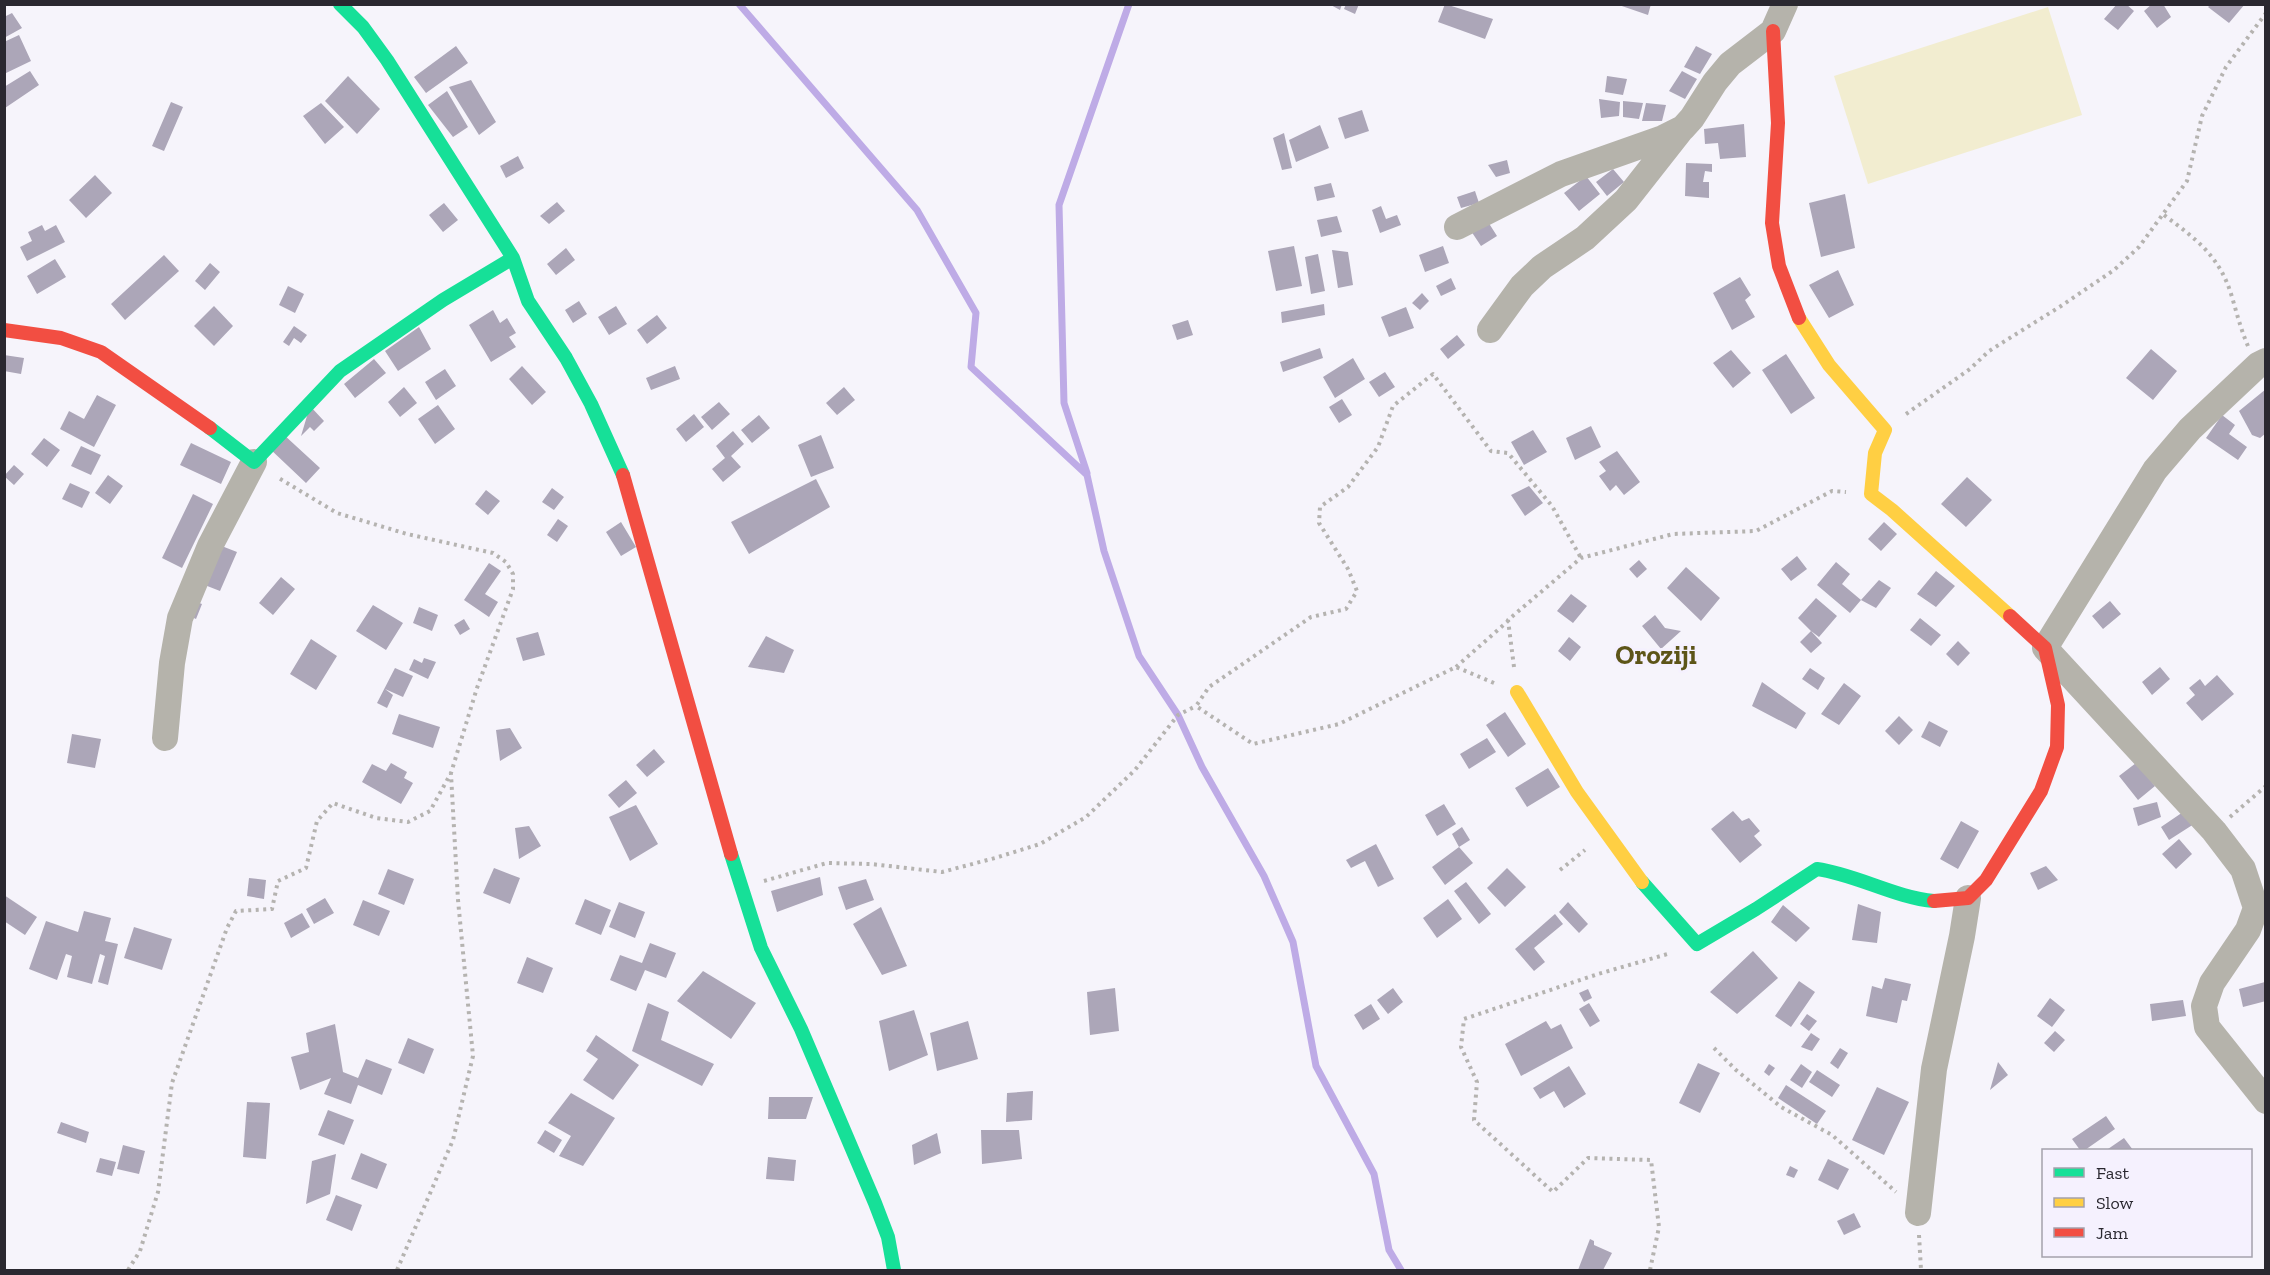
<svg xmlns="http://www.w3.org/2000/svg" width="2270" height="1275" font-family="'Zilla Slab',serif">
	<style>
		.green { fill: #f2edd0 }
		.lines { fill: none; stroke-linecap: round; stroke-linejoin: round }
		.stream { stroke: #beabe6; stroke-width: 7 }
		.building { fill: #aca6b8 }
		.path { stroke: #b5b3b0; stroke-width: 4; stroke-dasharray: 3 4.5; stroke-linecap: butt }
		.street { stroke: #b5b3ab; stroke-width: 26 }
		.fast { stroke: #16e098; stroke-width: 14 }
		.slow { stroke: #ffcf43; stroke-width: 14 }
		.jam { stroke: #f24e42; stroke-width: 14 }
		.labels { text-anchor: middle; dominant-baseline: central; stroke-width: 6; stroke-linejoin: round; paint-order: stroke }
		.quarter-label { font-size: 27px; font-weight: bold; fill: #5d5518; stroke: #f5f1fe }
	</style>
	<rect width="100%" height="100%" fill="#f6f4fb"/>
	<path class="green" d="M2048,7L2082,115L1868,184L1834,76Z"/>
	<g class="lines">
		<path class="stream" d="M739,4L917,210L976,313L971,367L1087,475L1104,551L1139,656L1178,715L1202,767L1264,876L1293,942L1316,1066L1374,1174L1389,1250L1401,1270
			M1087,473L1064,403L1059,205L1129,4"/>
	</g>
	<path class="building" d="M1329,4H1342L1340,10Z
		M1346,4H1359L1355,14L1344,9Z
		M1445,4L1493,19L1485,39L1438,22Z
		M1616,4H1651L1648,15Z
		M2117,4H2126L2134,11L2118,30L2104,19Z
		M2152,4H2163L2171,17L2157,28L2144,11Z
		M2211,4H2245L2229,23L2208,7Z
		M12,13L22,28L4,38V17Z
		M19,35L31,61L4,74V42Z
		M456,46L468,63L426,93L414,77Z
		M1696,46L1712,54L1700,74L1684,67Z
		M30,71L39,85L5,108L4,87Z
		M1682,71L1697,79L1685,99L1669,91Z
		M348,76L380,109L357,134L325,101Z
		M1607,76L1627,79L1623,95L1605,92Z
		M471,80L496,122L479,135L449,87Z
		M447,91L468,127L453,137L428,105Z
		M1599,99L1620,102L1619,116L1601,118Z
		M1623,101L1643,103L1639,119L1623,117Z
		M171,102L183,107L164,151L152,146Z
		M321,103L344,127L325,144L303,116Z
		M1646,103L1666,105L1662,121H1642Z
		M1362,110L1369,131L1345,139L1338,118Z
		M1744,124L1746,157L1720,159L1718,143L1705,144L1704,129Z
		M1320,125L1329,148L1296,162L1289,140Z
		M1284,133L1292,168L1282,170L1273,138Z
		M518,156L524,168L506,178L500,166Z
		M1507,160L1510,173L1496,177L1488,165Z
		M1686,163L1712,164V172L1705,171L1703,182H1709V198L1685,196Z
		M1613,169L1624,182L1607,196L1596,182Z
		M95,175L112,193L86,218L69,200Z
		M1586,176L1600,194L1579,211L1564,193Z
		M1331,183L1335,197L1317,201L1314,187Z
		M1475,191L1479,203L1461,208L1457,197Z
		M1845,194L1855,248L1821,257L1809,203Z
		M557,202L565,211L549,224L540,216Z
		M444,203L458,220L443,232L429,215Z
		M1381,206L1386,219L1397,215L1401,225L1380,233L1372,210Z
		M1483,214L1497,236L1481,246L1467,225Z
		M1337,216L1342,232L1321,237L1317,220Z
		M42,225L45,231L56,225L65,242L27,261L20,247L32,241L28,232Z
		M1294,246L1302,286L1276,291L1268,251Z
		M1443,246L1449,263L1425,272L1419,255Z
		M566,248L575,260L556,275L547,264Z
		M1332,250L1348,252L1353,285L1338,288Z
		M1318,254L1325,291L1311,294L1305,257Z
		M164,255L179,271L125,320L111,304Z
		M55,259L66,277L37,294L27,276Z
		M210,263L220,272L205,290L195,281Z
		M1838,270L1854,305L1829,318L1809,285Z
		M1740,277L1751,295L1745,300L1755,317L1732,330L1713,293Z
		M1451,278L1456,289L1441,296L1436,286Z
		M288,286L304,294L295,313L279,305Z
		M1422,293L1429,301L1420,310L1412,303Z
		M579,301L587,314L573,323L565,310Z
		M1324,304L1325,315L1282,323L1281,312Z
		M214,306L233,326L214,346L194,326Z
		M616,306L627,324L609,335L598,317Z
		M1406,307L1414,328L1389,337L1381,317Z
		M493,310L500,323L507,318L516,333L509,337L516,347L491,362L469,325Z
		M657,315L667,328L647,344L637,330Z
		M1188,320L1193,335L1177,340L1172,325Z
		M294,326L307,335L301,343L294,338L289,346L283,342Z
		M419,327L431,349L398,371L385,351Z
		M1457,335L1465,345L1448,359L1440,349Z
		M1320,348L1323,358L1283,372L1280,362Z
		M2151,349L2177,371L2153,400L2126,378Z
		M1731,350L1751,373L1733,388L1713,363Z
		M1786,354L1815,398L1791,414L1762,370Z
		M4,355L24,358L21,374L4,371Z
		M1353,358L1365,379L1335,398L1323,377Z
		M374,359L386,373L355,398L344,384Z
		M522,366L546,392L532,405L509,379Z
		M675,366L680,379L651,390L646,378Z
		M445,369L456,386L436,400L425,382Z
		M1385,372L1395,387L1379,397L1369,382Z
		M404,387L417,403L400,417L388,402Z
		M844,387L855,400L837,415L826,403Z
		M2266,389V433L2260,438L2252,435L2239,411Z
		M97,395L116,405L94,447L60,429L69,411L84,419Z
		M1342,399L1352,415L1339,423L1329,407Z
		M719,402L730,414L712,430L701,417Z
		M438,405L455,429L435,444L418,419Z
		M310,406L324,421L314,431L310,427L301,436Z
		M694,414L704,427L686,442L676,429Z
		M759,415L770,428L752,443L741,430Z
		M2222,415L2235,425L2229,434L2247,447L2238,460L2206,438Z
		M1591,426L1601,447L1575,460L1566,438Z
		M1533,430L1547,452L1524,465L1511,442Z
		M733,431L744,444L731,456L741,467L723,482L712,469L725,458L716,446Z
		M283,434L320,468L306,483L269,448Z
		M821,435L834,468L811,477L798,445Z
		M44,438L60,450L47,467L31,454Z
		M191,443L231,462L221,484L180,465Z
		M81,446L101,455L91,475L71,466Z
		M1617,451L1640,482L1624,495L1616,485L1610,491L1599,476L1606,471L1599,462Z
		M14,465L24,474L14,485L4,476Z
		M108,475L123,486L110,504L95,493Z
		M1967,477L1992,500L1966,527L1941,504Z
		M816,479L830,507L749,554L731,522Z
		M70,483L90,492L82,508L62,499Z
		M1529,486L1543,503L1525,516L1511,495Z
		M552,488L564,497L554,510L542,502Z
		M486,490L500,501L488,515L475,504Z
		M193,494L213,504L182,568L162,558Z
		M558,519L568,526L557,542L547,535Z
		M621,522L636,547L621,556L606,532Z
		M1884,522L1897,534L1881,551L1868,539Z
		M214,543L237,552L220,591L197,582Z
		M1797,556L1807,569L1791,581L1781,569Z
		M1639,560L1647,569L1637,578L1629,569Z
		M1836,562L1850,574L1842,584L1861,600L1850,613L1817,585Z
		M489,563L501,571L485,594L498,602L489,617L464,600Z
		M1686,567L1720,598L1701,621L1667,588Z
		M1936,571L1955,586L1936,607L1917,594Z
		M281,577L295,589L273,615L259,603Z
		M1879,580L1891,588L1876,608L1861,600Z
		M1571,594L1587,606L1573,623L1557,611Z
		M1816,598L1837,616L1819,637L1811,631L1822,643L1811,653L1800,642L1811,631L1798,618Z
		M191,600L202,604L196,619L185,614Z
		M2110,601L2121,614L2103,629L2092,616Z
		M373,605L403,623L386,650L356,631Z
		M419,607L438,615L432,631L413,623Z
		M1655,615L1665,628L1681,631L1661,649L1642,626Z
		M1920,618L1941,635L1931,646L1910,630Z
		M464,619L470,629L460,635L454,625Z
		M538,632L545,655L523,661L516,638Z
		M766,636L794,650L784,673L748,667Z
		M1569,637L1581,647L1570,661L1558,651Z
		M311,639L337,656L316,690L290,674Z
		M1958,641L1970,653L1958,666L1946,654Z
		M424,658L436,662L428,679L409,670L414,659L422,663Z
		M2160,667L2170,679L2152,695L2142,682Z
		M395,668L413,676L403,697L385,689L393,695L387,708L377,703Z
		M1810,668L1825,678L1818,690L1802,679Z
		M2217,675L2234,694L2202,721L2186,703L2195,695L2189,688L2200,679L2205,686Z
		M1762,682L1806,713L1796,729L1752,706Z
		M1844,683L1861,696L1839,725L1821,714Z
		M1505,712L1526,744L1508,757L1486,725Z
		M399,714L440,727L433,748L392,734Z
		M1899,716L1913,730L1899,745L1885,731Z
		M1929,721L1948,731L1940,747L1921,737Z
		M510,728L522,748L500,761L496,730Z
		M72,734L101,739L95,768L67,763Z
		M1487,738L1496,752L1469,769L1460,754Z
		M654,749L665,762L647,777L636,765Z
		M391,763L407,772L404,778L413,783L401,804L362,782L372,764L386,771Z
		M2136,763L2155,786L2138,800L2119,776Z
		M1548,768L1560,787L1527,807L1515,788Z
		M626,780L637,793L619,808L608,795Z
		M2157,802L2161,817L2138,826L2133,808Z
		M1444,804L1456,824L1437,836L1425,815Z
		M636,805L658,844L630,861L609,817Z
		M2186,810L2194,824L2169,840L2161,827Z
		M1733,811L1742,821L1749,818L1760,831L1754,836L1762,845L1740,863L1711,829Z
		M1961,821L1979,831L1958,869L1940,859Z
		M529,826L541,846L519,859L515,828Z
		M1462,827L1470,840L1459,847L1452,834Z
		M2179,839L2192,854L2176,869L2162,854Z
		M1376,844L1394,879L1378,887L1365,861L1351,868L1346,860Z
		M1459,847L1473,863L1445,885L1432,867Z
		M2046,866L2058,880L2038,890L2030,873Z
		M494,868L520,878L510,904L483,893Z
		M1507,868L1526,887L1505,907L1487,888Z
		M388,869L414,879L404,905L378,894Z
		M820,877L823,895L777,912L771,891Z
		M249,878L266,880L264,899L247,896Z
		M866,879L874,900L846,910L838,887Z
		M1466,882L1491,914L1479,924L1454,891Z
		M4,895L37,917L25,935L4,921Z
		M325,898L334,913L314,924L306,909Z
		M585,899L611,910L601,935L575,924Z
		M1448,899L1462,919L1437,938L1423,918Z
		M363,900L390,911L379,936L353,925Z
		M619,902L645,912L635,938L609,927Z
		M1568,902L1588,924L1579,933L1559,912Z
		M1858,904L1881,912L1877,943L1852,940Z
		M1783,905L1810,928L1796,942L1771,922Z
		M881,907L907,966L882,975L853,924Z
		M84,911L111,918L105,941L118,944L108,985L98,982L105,956L100,954L92,984L67,977L72,956L66,954L57,980L29,969L46,921L78,932Z
		M302,913L310,927L291,938L284,923Z
		M1555,914L1563,924L1534,948L1545,962L1534,971L1515,949Z
		M134,927L172,939L162,970L124,958Z
		M650,943L676,953L666,978L645,970L636,991L610,980L620,955L642,963Z
		M1753,951L1778,978L1737,1014L1710,992Z
		M527,957L553,968L543,993L517,983Z
		M703,971L756,1003L731,1039L677,1001Z
		M1885,978L1911,984L1907,1001L1902,1000L1897,1023L1866,1016L1872,986L1882,989Z
		M1799,981L1815,992L1791,1027L1775,1016Z
		M2265,982L2266,1001L2243,1007L2239,989Z
		M1115,988L1119,1031L1090,1035L1087,992Z
		M1393,988L1403,1002L1388,1014L1377,1000Z
		M1588,989L1592,998L1584,1002L1579,993Z
		M2050,998L2065,1010L2052,1027L2037,1016Z
		M2183,1000L2186,1016L2152,1021L2150,1004Z
		M648,1003L669,1012L661,1040L714,1064L702,1086L632,1051Z
		M1589,1003L1600,1021L1590,1027L1579,1009Z
		M1371,1004L1380,1019L1363,1030L1354,1015Z
		M914,1010L928,1055L889,1071L879,1021Z
		M1807,1014L1817,1021L1809,1031L1800,1024Z
		M968,1021L978,1059L937,1071L930,1033Z
		M1546,1021L1551,1029L1561,1024L1573,1048L1521,1076L1505,1044Z
		M335,1024L343,1072L358,1078L366,1059L392,1069L382,1095L358,1085L351,1104L324,1094L331,1078L300,1090L291,1057L309,1052L306,1033Z
		M2055,1031L2065,1040L2054,1052L2044,1043Z
		M1811,1033L1820,1039L1812,1051L1801,1047Z
		M596,1035L639,1065L613,1100L583,1080L598,1059L586,1051Z
		M408,1038L434,1049L424,1074L398,1063Z
		M1840,1048L1848,1053L1838,1069L1830,1063Z
		M1998,1062L2008,1075L1990,1090Z
		M1698,1063L1720,1073L1700,1113L1679,1103Z
		M1769,1064L1775,1068L1769,1076L1764,1072Z
		M1801,1064L1812,1072L1802,1088L1790,1080Z
		M1569,1066L1586,1094L1564,1108L1554,1091L1540,1099L1533,1088Z
		M1817,1070L1840,1085L1832,1097L1809,1082Z
		M1786,1085L1826,1111L1817,1124L1778,1098Z
		M1877,1087L1909,1102L1884,1155L1852,1140Z
		M1033,1091L1032,1120L1006,1122L1007,1093Z
		M571,1093L615,1118L583,1166L559,1156L571,1136L548,1123Z
		M769,1097H813L806,1119H768Z
		M247,1102L270,1103L266,1159L243,1157Z
		M328,1110L354,1120L344,1145L318,1135Z
		M2106,1116L2115,1129L2085,1150H2080L2072,1139Z
		M61,1122L89,1132L86,1143L57,1133Z
		M545,1130L562,1140L554,1153L537,1143Z
		M981,1130H1019L1022,1159L982,1164Z
		M937,1133L941,1153L914,1165L912,1145Z
		M2124,1138L2133,1150H2110L2108,1149Z
		M123,1145L145,1151L139,1174L117,1169Z
		M361,1153L387,1164L377,1189L351,1179Z
		M336,1154L330,1194L306,1204L312,1161Z
		M768,1157L796,1160L794,1181L766,1179Z
		M100,1158L116,1162L112,1176L96,1172Z
		M1828,1159L1849,1169L1838,1190L1818,1180Z
		M1790,1166L1798,1170L1794,1178L1786,1175Z
		M336,1195L362,1205L352,1231L326,1220Z
		M1854,1213L1861,1227L1844,1235L1837,1221Z
		M1590,1239L1594,1241V1245L1612,1253L1603,1270H1578Z"/>
	<g class="lines">
		<path class="path" d="M2164,215C2196,239 2220,256 2232,297C2237,314 2241,330 2248,346
			M1906,414L1970,369L1989,351L2061,306L2114,270L2139,247L2187,181L2202,116L2226,67L2266,13
			M1456,667L1508,621
			M1514,667L1508,620L1581,558L1673,534L1756,531L1832,491L1846,492
			M1494,683L1456,667L1339,724L1253,744L1196,706L1209,687L1311,617L1346,609L1357,591L1348,569L1319,523L1320,507L1348,487L1378,447L1393,406L1433,374L1491,451L1508,453L1552,506L1581,558
			M2230,817L2266,786
			M1560,870L1585,850
			M764,881L827,863L871,864L942,872L995,858L1040,844L1086,817L1135,770L1178,715L1196,706
			M1714,1048L1736,1070L1781,1107L1832,1135L1896,1192
			M1919,1235L1921,1270
			M128,1270L140,1251L158,1192L172,1083L227,928L236,911L272,909L278,881L306,868L317,821L333,803L376,818L408,822L430,811L451,773L477,688L513,589V574L506,562L493,553L407,534L337,513L277,477
			M397,1270L453,1140L473,1056L458,900L451,774
			M1650,1270L1659,1227L1651,1160L1588,1158L1553,1192L1474,1120L1477,1082L1461,1047L1464,1019L1598,974L1671,953"/>
		<path class="street" d="M1457,227L1561,174L1663,138L1683,128L1692,118L1715,82L1730,64L1773,31L1785,4
			M1490,330L1522,286L1542,267L1585,238L1626,200L1681,130
			M2266,361L2258,365L2190,429L2155,470L2045,648L2214,831L2243,869L2256,908L2248,930L2212,983L2204,1006L2207,1027L2266,1101
			M165,738L172,663L180,618L210,546L254,462
			M1918,1213L1934,1069L1962,936L1968,898"/>
		<path class="fast" d="M340,4L363,27L387,60L513,258L528,301L566,358L591,404L623,475
			M210,428L254,462L340,371L443,300L513,258
			M731,854L761,948L801,1029L875,1203L888,1237L894,1270
			M1642,882L1697,944L1756,909L1817,869C1855,874 1896,898 1934,901"/>
		<path class="slow" d="M1799,318L1829,365L1885,430L1875,453L1871,494L1892,510L2010,616
			M1517,692L1577,792L1642,882"/>
		<path class="jam" d="M1773,31L1778,123L1772,223L1779,266L1799,318
			M4,330L61,338L101,352L210,428
			M623,475L731,854
			M1934,901L1968,898L1986,880L2041,791L2057,747L2058,705L2045,648L2010,616"/>
	</g>
	<g class="labels">
		<g class="quarter-label">
			<text x="1656" y="655">Oroziji</text>
		</g>
	</g>
	<rect width="2270" height="1275" fill="none" stroke="#2a2830" stroke-width="12"/>
	<rect x="2042" y="1149" width="210" height="108" fill="#f5f1fe" stroke="#a4a1ac" stroke-width="1.5"/>
	<rect x="2054" y="1168" width="30" height="9" fill="#16e098" stroke="#a4a1ac" stroke-width="1.5"/>
	<text x="2096" y="1179" font-size="18" fill="#2a2830">Fast</text>
	<rect x="2054" y="1198" width="30" height="9" fill="#ffcf43" stroke="#a4a1ac" stroke-width="1.5"/>
	<text x="2096" y="1209" font-size="18" fill="#2a2830">Slow</text>
	<rect x="2054" y="1228" width="30" height="9" fill="#f24e42" stroke="#a4a1ac" stroke-width="1.5"/>
	<text x="2096" y="1239" font-size="18" fill="#2a2830">Jam</text>
</svg>
